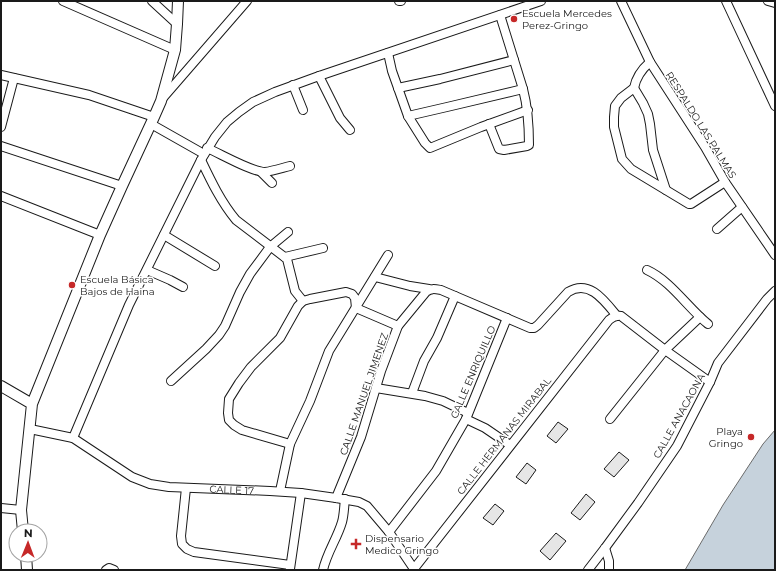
<svg xmlns="http://www.w3.org/2000/svg" width="776" height="571" font-family="Montserrat,sans-serif">
	<style>
		.water { fill: #c6d2dc; stroke: #6a6a6a }
		.building { fill: #e6e6e6; stroke: #1a1a1a }
		.lines { fill: none; stroke-linecap: round; stroke-linejoin: round }
		.minor-casing { stroke: #1a1a1a; stroke-width: 10 }
		.major-casing { stroke: #1a1a1a; stroke-width: 12 }
		.minor { stroke: #fff; stroke-width: 8 }
		.major { stroke: #fff; stroke-width: 10 }
		.poi-dot { fill: #c62828; stroke: #fff; stroke-width: 1.5 }
		.labels { text-anchor: middle; dominant-baseline: central; stroke-width: 3; stroke-linejoin: round; paint-order: stroke }
		.poi-label { font-size: 10px; fill: #1a1a1a; stroke: #fff; text-anchor: start }
		.street-label { font-size: 10px; fill: #1a1a1a; stroke: #fff }
	</style>
	<rect width="100%" height="100%" fill="#fff"/>
	<path class="water" d="M775,430V570H685L723,505L763,444Z"/>
	<path class="building" d="M558,422L568,429L556,443L547,436Z
		M619,452L629,460L614,477L604,469Z
		M527,463L536,470L526,484L516,477Z
		M586,494L595,502L580,520L571,513Z
		M495,504L504,511L493,525L483,518Z
		M556,533L566,541L550,560L540,551Z"/>
	<g class="lines">
		<g class="minor-casing">
			<g id="minor">
				<path d="M63,1L175,50"/>
				<path d="M152,1L177,24"/>
				<path d="M399,1H401"/>
				<path d="M621,1L650,62L705,147L725,182L775,255"/>
				<path d="M726,1L775,106"/>
				<path d="M768,1L775,3"/>
				<path d="M388,53L392,71L408,116L425,143L430,148L481,127L528,110"/>
				<path d="M650,62C642,69 636,77 634,88L621,98L615,106L614,117V127L622,159L631,169L689,204H691L725,182"/>
				<path d="M1,75L89,95L154,117"/>
				<path d="M319,76L340,118L350,130"/>
				<path d="M293,85L303,110"/>
				<path d="M398,88L440,79L514,60"/>
				<path d="M634,88L643,103L648,114L650,124L653,150L666,190"/>
				<path d="M162,99L247,1"/>
				<path d="M408,116L447,107L523,89"/>
				<path d="M151,124L204,154"/>
				<path d="M489,124L499,149L504,150L527,146L529,145C529,125 528,108 523,89L500,15"/>
				<path d="M1,127L14,78"/>
				<path d="M1,146L122,186"/>
				<path d="M207,148C221,154 252,172 265,172C273,171 282,168 290,166"/>
				<path d="M201,160C211,181 221,202 236,220L287,259L295,291L303,301"/>
				<path d="M261,172L272,183"/>
				<path d="M1,196L100,235"/>
				<path d="M717,229L742,207"/>
				<path d="M164,235L215,266"/>
				<path d="M285,257L323,248"/>
				<path d="M147,270L170,280L183,287"/>
				<path d="M647,270C671,281 688,308 708,324"/>
				<path d="M375,277L410,286L429,289"/>
				<path d="M171,381L206,349L219,335L225,326L240,292L250,274L270,247L288,232"/>
				<path d="M376,388L425,396L443,401L468,413"/>
				<path d="M412,393L424,361L437,338L455,296"/>
				<path d="M466,419L485,428L510,445"/>
				<path d="M610,419L665,350L700,317"/>
				<path id="s1" d="M30,429L73,438L132,477L150,484L169,487L270,491L301,493L336,498L359,502L367,506L389,532L414,569"/>
				<path d="M73,438L129,305L201,160L215,137L227,122L239,112L253,102L275,92L319,76L541,1"/>
				<path d="M290,444L242,430L234,425L229,420L228,413L229,399L239,383L251,367L280,338L298,306L303,301L310,299L346,292L352,294L355,298L356,308L398,326"/>
				<path d="M186,488L181,536L182,544L187,549L194,552L290,565"/>
				<path d="M280,491L290,444L310,401L329,351L388,255"/>
				<path d="M336,498L361,437L381,371L398,326L426,292C431,288 435,289 441,290L530,328H534L538,325L568,292C589,279 604,300 617,316"/>
				<path d="M1,508L21,510"/>
				<path d="M389,532L436,471L466,419L507,318"/>
				<path d="M605,548L609,561V570"/>
				<path d="M290,569L301,493"/>
				<path d="M106,570L109,568L114,570"/>
				<path d="M323,570C327,552 337,539 342,522C344,515 344,507 345,499"/>
				<path d="M413,570L609,320C613,317 616,315 621,316L665,350L710,382"/>
				<path d="M588,570L605,548L638,503L677,446L710,382L718,363L767,299L775,291"/>
			</g>
		</g>
		<g class="major-casing">
			<path id="major" d="M1,386L32,404
				M23,531L21,510L32,404L100,235L122,186L154,117L161,101L175,50L177,24L178,1
				M26,555L27,570"/>
		</g>
		<use href="#minor" class="minor"/>
		<use href="#major" class="major"/>
	</g>
	<g class="poi-dot">
		<circle cx="514" cy="19" r="4"/>
		<circle cx="72" cy="285" r="4"/>
		<circle cx="751" cy="437" r="4"/>
		<path d="M354 538h4v4h4v4h-4v4h-4v-4h-4v-4h4z"/>
	</g>
	<g class="labels">
		<g class="poi-label">
			<text x="522" y="13">Escuela Mercedes<tspan x="522" dy="12">Perez-Gringo</tspan></text>
			<text x="80" y="279">Escuela Básica<tspan x="80" dy="12">Bajos de Haina</tspan></text>
			<text x="743" y="431" text-anchor="end">Playa<tspan x="743" dy="12">Gringo</tspan></text>
			<text x="365" y="538">Dispensario<tspan x="365" dy="12">Medico Gringo</tspan></text>
		</g>
		<g class="street-label">
			<text transform="translate(701 125) rotate(58)">RESPALDO LAS PALMAS</text>
			<text transform="translate(473 372) rotate(-67)">CALLE ENRIQUILLO</text>
			<text transform="translate(364 394) rotate(-71)">CALLE MANUEL JIMENEZ</text>
			<text transform="translate(679 416) rotate(-61)">CALLE ANACAONA</text>
			<text transform="translate(504 436) rotate(-52)">CALLE HERMANAS MIRABAL</text>
			<text stroke="none"><textPath href="#s1" startOffset="216">CALLE 17</textPath></text>
		</g>
	</g>
	<rect width="776" height="571" fill="none" stroke="#1a1a1a" stroke-width="4"/>
	<g transform="translate(28 543) rotate(1)"><circle r="19" fill="#ffffff" stroke="#a3a3a3"/>
	<path d="M0-3L7 15L0 10L-7 15Z" fill="#c62828"/>
	<text y="-6" font-size="11" font-weight="bold" text-anchor="middle" fill="#1a1a1a">N</text>
	</g>
</svg>
